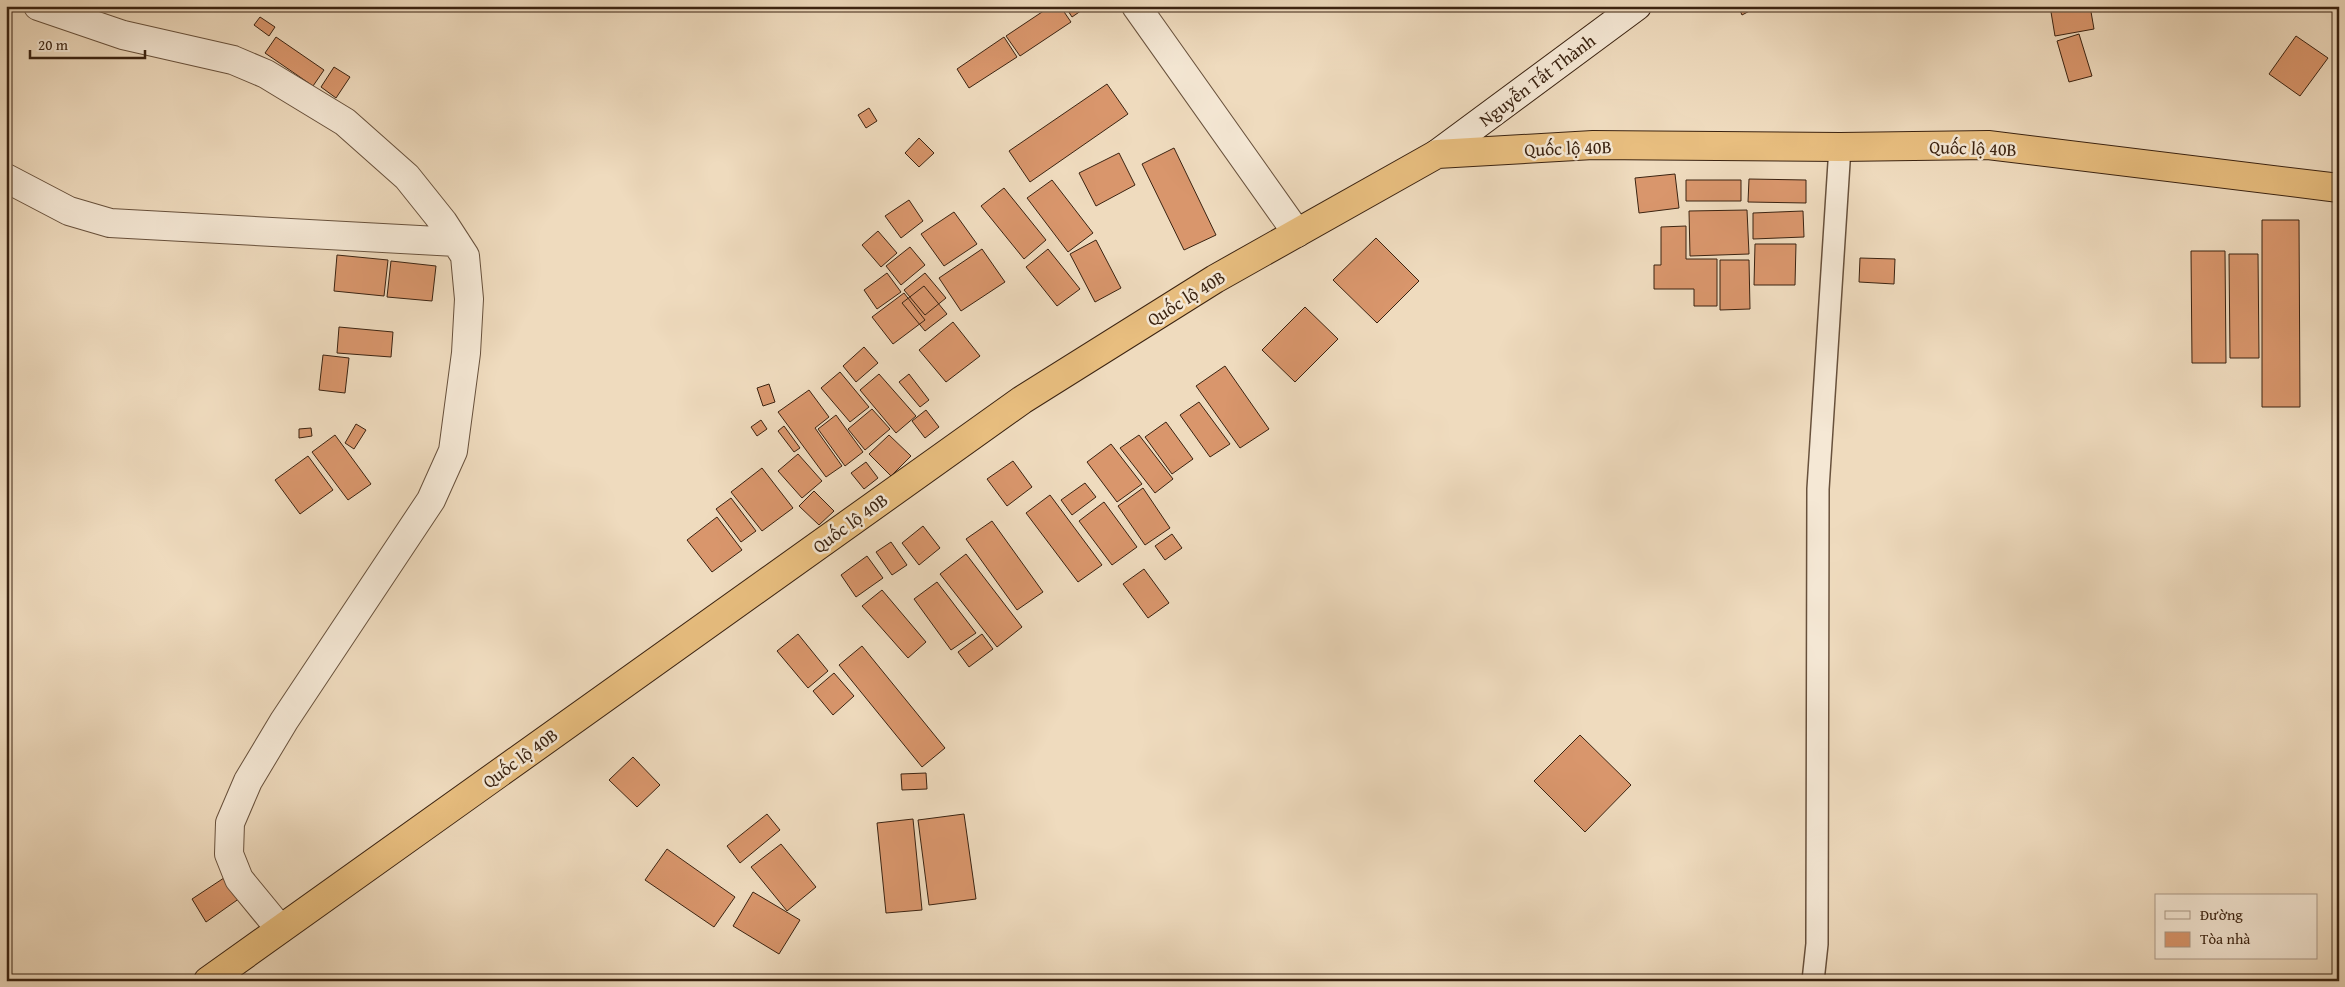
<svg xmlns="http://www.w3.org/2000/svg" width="2345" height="987" font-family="'Gentium Book Plus',serif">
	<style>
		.building { fill: #d9966c; stroke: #3b2311 }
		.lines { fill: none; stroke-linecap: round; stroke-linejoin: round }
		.lane-casing { stroke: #68513c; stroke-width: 24 }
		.street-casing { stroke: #68513c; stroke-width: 30 }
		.secondary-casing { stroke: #3b2311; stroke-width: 30 }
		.highway-casing { stroke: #3b2311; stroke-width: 30 }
		.lane { stroke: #f5e8d5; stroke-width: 21 }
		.street { stroke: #f5e8d5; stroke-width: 28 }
		.secondary { stroke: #f5e8d5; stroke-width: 28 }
		.highway { stroke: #e8be7f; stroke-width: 28 }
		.labels { text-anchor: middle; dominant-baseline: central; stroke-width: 5; stroke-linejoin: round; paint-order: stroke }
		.street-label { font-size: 18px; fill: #3b2311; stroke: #f5e8d5 }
	</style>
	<rect width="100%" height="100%" fill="#efdbbe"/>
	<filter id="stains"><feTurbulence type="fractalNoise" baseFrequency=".004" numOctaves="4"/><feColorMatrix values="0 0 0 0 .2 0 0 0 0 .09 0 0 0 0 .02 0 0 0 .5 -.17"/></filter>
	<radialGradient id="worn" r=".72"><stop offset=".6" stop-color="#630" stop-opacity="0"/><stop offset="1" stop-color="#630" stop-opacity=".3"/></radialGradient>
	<path class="building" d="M1051,6H1060L1071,22L1020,56L1006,36Z
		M1065,6H1088L1072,17Z
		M1738,6H1759L1742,15Z
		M2050,6H2090L2094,29L2055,36Z
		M260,17L275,27L269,36L254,25Z
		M2079,34L2092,76L2069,82L2057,41Z
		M2296,36L2328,58L2300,96L2269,74Z
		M276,37L324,70L313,86L265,53Z
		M1004,37L1017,57L969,88L957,69Z
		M334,67L350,77L336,98L321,87Z
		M1107,84L1128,114L1030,182L1009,151Z
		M869,108L877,121L866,128L858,115Z
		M919,138L934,153L919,167L905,153Z
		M1174,148L1216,235L1184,250L1142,164Z
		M1119,153L1135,185L1096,206L1079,173Z
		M1675,174L1679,208L1639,213L1635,178Z
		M1749,179L1806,180V203L1748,202Z
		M1052,180L1093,233L1068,252L1027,198Z
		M1686,180H1741V201H1686Z
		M1004,188L1046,240L1024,259L981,206Z
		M909,200L923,221L901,238L885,216Z
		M1747,210L1749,254L1690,256L1689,211Z
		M1803,211L1804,237L1753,239V213Z
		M954,212L977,244L944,266L921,234Z
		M2262,220H2299L2300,407H2262Z
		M1686,226V259H1717V306H1694V289H1654V265H1661V227Z
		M878,231L897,253L881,267L862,245Z
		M1376,238L1419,281L1377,323L1333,280Z
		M1096,240L1121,288L1095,302L1070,254Z
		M1755,244H1796L1795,285H1754Z
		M910,247L925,265L901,285L886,266Z
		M982,249L1005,282L961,311L939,278Z
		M1048,249L1080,289L1057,306L1026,267Z
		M2191,251H2225L2226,363H2192Z
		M2229,254H2258L2259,358H2230Z
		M337,255L388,260L384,296L334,291Z
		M1860,258L1895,259L1894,284L1859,282Z
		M1720,260H1749L1750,309L1720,310Z
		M391,261L436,266L432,301L387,297Z
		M887,273L901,292L877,309L864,290Z
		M925,273L946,298L925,315L904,290Z
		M924,286L947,314L925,331L902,303Z
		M904,293L925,320L893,344L872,317Z
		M1305,307L1338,339L1295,382L1262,350Z
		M953,322L980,356L946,382L919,350Z
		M339,327L393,332L391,357L337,353Z
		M864,347L878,363L856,382L843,366Z
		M323,355L349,358L345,393L319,390Z
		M1225,366L1269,429L1240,448L1196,386Z
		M840,372L869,407L850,422L821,388Z
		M879,374L916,416L896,433L860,390Z
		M909,374L929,400L920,407L899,382Z
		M769,384L775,402L763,406L757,388Z
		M809,390L829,417L815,428L842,466L826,477L778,412Z
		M1199,402L1230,444L1210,457L1180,415Z
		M872,409L890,429L865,450L848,429Z
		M926,410L939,427L925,438L912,421Z
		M836,415L863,452L845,466L818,429Z
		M761,420L767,429L757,436L751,427Z
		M1166,422L1193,459L1172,474L1145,437Z
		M356,424L366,430L354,449L345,443Z
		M784,426L800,448L794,452L778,431Z
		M311,428L312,436L299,438V429Z
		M335,435L371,484L348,500L312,452Z
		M889,435L911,456L891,476L869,454Z
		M1139,435L1173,479L1155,493L1120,448Z
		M1111,444L1142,484L1117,502L1087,462Z
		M798,454L822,481L802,498L778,471Z
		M308,456L333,490L300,514L275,480Z
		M1013,461L1032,487L1007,506L987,479Z
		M866,462L878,478L864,489L851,473Z
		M762,468L793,508L762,531L731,492Z
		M1085,483L1096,497L1072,515L1061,500Z
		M1143,488L1170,528L1145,545L1118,506Z
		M814,491L834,511L819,525L799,506Z
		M1050,495L1102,565L1078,582L1026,513Z
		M731,498L756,531L741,542L716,509Z
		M1104,502L1137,547L1112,565L1079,521Z
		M717,517L742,550L712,572L687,540Z
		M992,521L1043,592L1017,610L966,539Z
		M923,526L940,548L919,565L902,543Z
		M1172,534L1182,548L1165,560L1155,546Z
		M891,542L907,565L892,575L876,552Z
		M966,554L1022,627L997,647L940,574Z
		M867,556L883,578L856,597L841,575Z
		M1144,569L1169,603L1148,618L1123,584Z
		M937,582L976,633L951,650L914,599Z
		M882,590L926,642L908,658L862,606Z
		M798,634L828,671L808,688L777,651Z
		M982,634L993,649L969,667L958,652Z
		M862,646L945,748L922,767L839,665Z
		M834,673L854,696L833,715L813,691Z
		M1580,735L1631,785L1585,832L1534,781Z
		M633,757L660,785L637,807L609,780Z
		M926,773L927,789L902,790L901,774Z
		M767,814L780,830L740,863L727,846Z
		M964,814L976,899L929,905L918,820Z
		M913,819L922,910L886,913L877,823Z
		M781,844L816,887L787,911L751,867Z
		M667,849L735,897L714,927L645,880Z
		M233,872L250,891L206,922L192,899Z
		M753,892L800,920L779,954L733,926Z"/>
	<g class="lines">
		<g class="lane-casing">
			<path id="lane" d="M1813,981L1817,944L1818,489L1840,147"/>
		</g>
		<g class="street-casing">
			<path id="street" d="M38,6L123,35L233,60L266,74L345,122L407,177L443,222L465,256L469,299L466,353L453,451L431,500L284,721L248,781L230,823L229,854L239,879L280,929
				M1136,6L1297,233
				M6,178L69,211L110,223L456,242"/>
		</g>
		<g class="secondary-casing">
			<path id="secondary" d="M1437,154L1637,6"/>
		</g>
		<g class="highway-casing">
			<path id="highway" d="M208,981L1022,400L1215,279L1437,154L1593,145L1840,147L1988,145L2339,188"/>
		</g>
		<use href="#lane" class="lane"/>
		<use href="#street" class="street"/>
		<use href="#secondary" class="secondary"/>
		<use href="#highway" class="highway"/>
	</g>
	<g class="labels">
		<g class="street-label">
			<text transform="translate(1537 80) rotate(-37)">Nguyễn Tất Thành</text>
			<text transform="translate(1568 148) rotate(-2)">Quốc lộ 40B</text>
			<text transform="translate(1973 148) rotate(2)">Quốc lộ 40B</text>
			<text transform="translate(1186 298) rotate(-32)">Quốc lộ 40B</text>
			<text transform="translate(850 523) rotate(-36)">Quốc lộ 40B</text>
			<text transform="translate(520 758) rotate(-36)">Quốc lộ 40B</text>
		</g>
	</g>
	<rect width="2345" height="987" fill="none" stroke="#efdbbe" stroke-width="25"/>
	<rect x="8" y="8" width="2330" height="972" fill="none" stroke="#3b2311" stroke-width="2.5"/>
	<rect x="12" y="12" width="2320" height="962" fill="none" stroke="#3b2311"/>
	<rect x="2155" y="894" width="162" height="65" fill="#f5e8d5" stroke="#ab9987"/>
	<rect x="2165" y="911" width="25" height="8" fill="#f5e8d5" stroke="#ab9987"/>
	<text x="2200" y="920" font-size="15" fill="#3b2311">Đường</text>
	<rect x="2165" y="932" width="25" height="15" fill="#d9966c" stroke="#ab9987"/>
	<text x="2200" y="944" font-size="15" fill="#3b2311">Tòa nhà</text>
	<path d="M30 50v8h115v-8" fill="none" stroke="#3b2311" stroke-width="2.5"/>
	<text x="38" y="50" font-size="15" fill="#3b2311" stroke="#f5e8d5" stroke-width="4" paint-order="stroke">20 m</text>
	<rect width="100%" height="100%" filter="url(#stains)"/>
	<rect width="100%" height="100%" fill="url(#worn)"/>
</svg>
